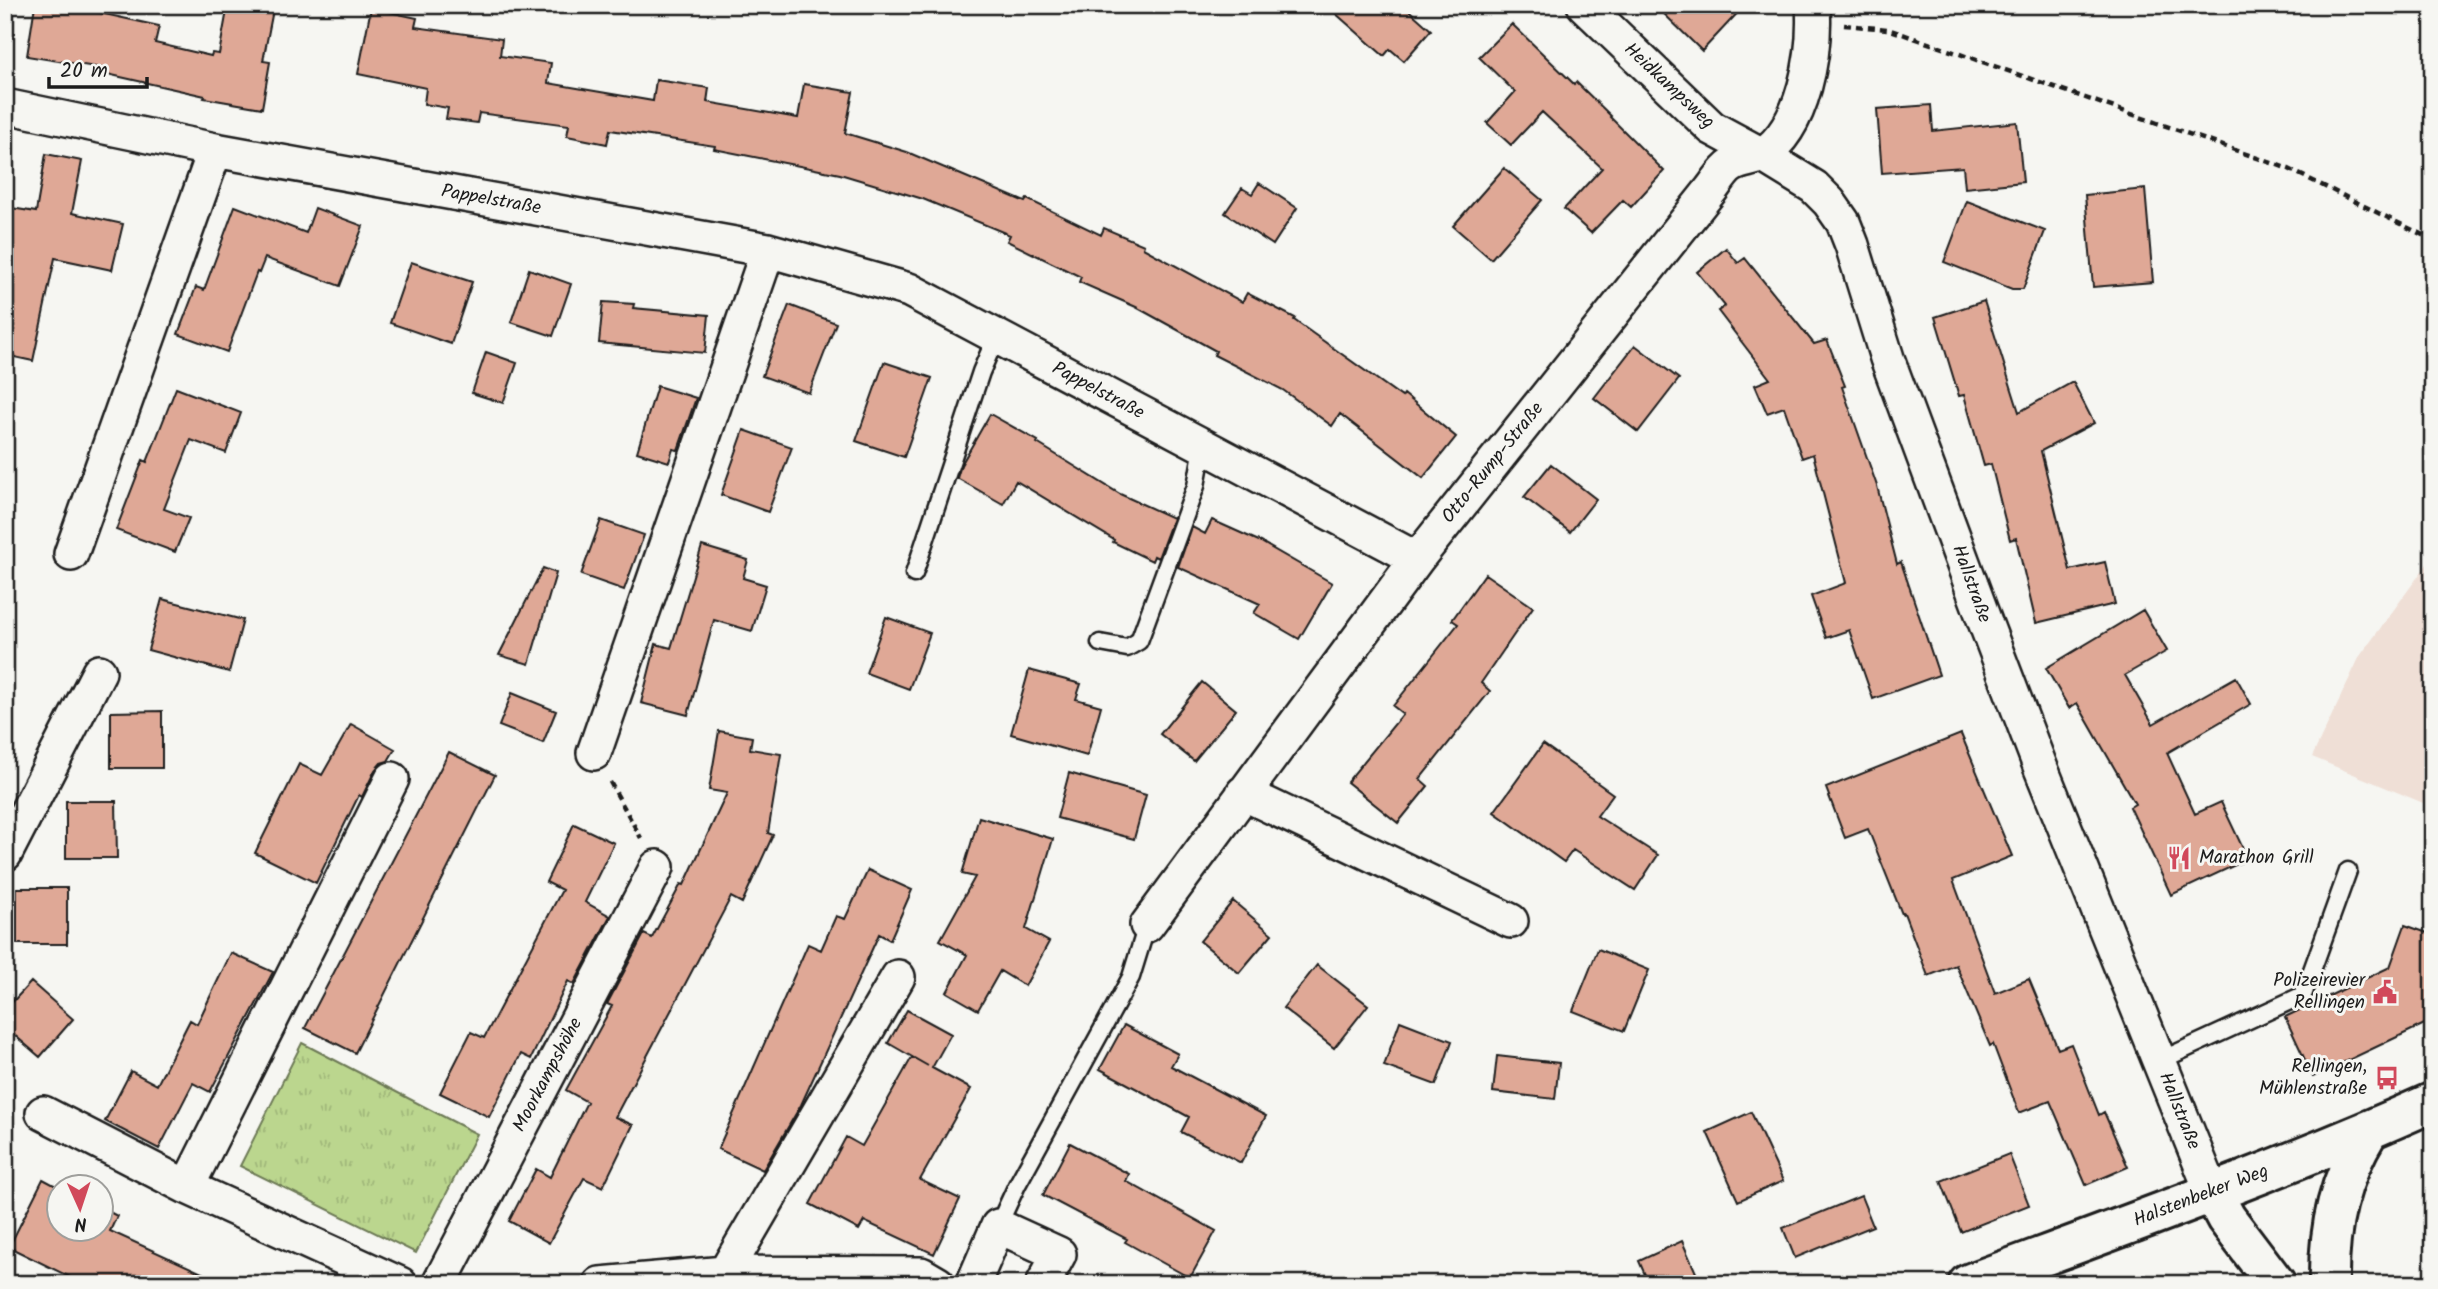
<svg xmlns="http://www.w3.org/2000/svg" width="2438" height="1289" font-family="Kalam,sans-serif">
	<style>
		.built { fill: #efdfd6 }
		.park { fill: url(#park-tufts); stroke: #6c7955; stroke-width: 2 }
		.building { fill: #dfa896; stroke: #1c1c1c; stroke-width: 2 }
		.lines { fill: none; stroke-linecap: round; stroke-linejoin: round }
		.lane-casing { stroke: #1c1c1c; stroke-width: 21 }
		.street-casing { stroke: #1c1c1c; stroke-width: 38 }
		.secondary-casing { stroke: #1c1c1c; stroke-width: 44 }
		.path { stroke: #1c1c1c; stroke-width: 4.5; stroke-dasharray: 7 5; stroke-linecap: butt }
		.lane { stroke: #f6f6f2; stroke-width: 16 }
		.street { stroke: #f6f6f2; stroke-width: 33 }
		.secondary { stroke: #f6f6f2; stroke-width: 38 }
		.labels { text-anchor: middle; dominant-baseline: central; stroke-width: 6; stroke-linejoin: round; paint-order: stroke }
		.street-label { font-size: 19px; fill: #1c1c1c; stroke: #f6f6f2 }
		.poi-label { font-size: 19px; fill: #1c1c1c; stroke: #f6f6f2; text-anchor: end }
	</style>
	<defs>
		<pattern id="park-tufts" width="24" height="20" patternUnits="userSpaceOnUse" patternTransform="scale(1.75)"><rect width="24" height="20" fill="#bbd68e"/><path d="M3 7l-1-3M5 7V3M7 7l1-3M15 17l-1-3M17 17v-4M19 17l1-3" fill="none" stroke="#a0b77a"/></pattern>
	</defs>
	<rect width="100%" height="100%" fill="#f6f6f2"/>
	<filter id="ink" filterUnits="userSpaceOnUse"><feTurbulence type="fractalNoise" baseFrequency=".0143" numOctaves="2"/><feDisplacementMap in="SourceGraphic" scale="14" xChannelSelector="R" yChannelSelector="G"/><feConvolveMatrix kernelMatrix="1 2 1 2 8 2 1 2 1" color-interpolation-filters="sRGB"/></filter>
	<g filter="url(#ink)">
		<path class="built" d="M2433,556V807L2312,757L2360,656Z"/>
		<path class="park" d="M302,1043L477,1134L416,1253L240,1166Z"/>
		<path class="building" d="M35,5H83L82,9L159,26L155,43L211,56L212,53L219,54L228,5H274L263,61L270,62L262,108L204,98L205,96L107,74L108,69L27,56Z
			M1326,5H1403L1431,30L1404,61L1390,49L1384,56Z
			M1655,5H1745L1702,51Z
			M371,8L417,18L415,27L502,39L500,56L551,63L548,83L653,101L656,80L709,88L707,102L798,118L804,84L853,92L845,133L907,152L1025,202L1027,199L1101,235L1104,228L1144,245L1143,248L1242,302L1247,293L1295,318L1294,320L1402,397L1404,394L1456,437L1423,478L1340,414L1332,426L1283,390L1214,355L1216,351L1136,307L1079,282L1081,277L1007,241L1010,235L923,199L840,174L714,149L715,146L610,130L607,144L567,136L569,125L479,113L477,123L446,119L448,108L424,104L426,88L358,74Z
			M1512,24L1574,84L1576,82L1611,116L1610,117L1664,171L1631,207L1623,200L1591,233L1564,209L1602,168L1542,112L1511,145L1487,123L1515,92L1479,57Z
			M1931,105L1933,131L2017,122L2023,182L1965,188L1963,167L1882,173L1877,109Z
			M46,154L82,161L72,213L123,224L112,270L55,258L33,361L5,355V207L36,212Z
			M1504,168L1542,200L1491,259L1453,226Z
			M1259,183L1297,208L1273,245L1225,213L1242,188L1252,194Z
			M2145,189L2153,282L2093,287L2085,195Z
			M1967,201L2045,231L2023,289H2012L1944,262Z
			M235,206L306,233L315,208L363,226L340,286L265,258L259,273L257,272L227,352L178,334L196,287L204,290Z
			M1726,248L1738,263L1745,258L1814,344L1827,340L1845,386L1842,387L1877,486L1897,564L1901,562L1939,675L1873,699L1849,630L1826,638L1811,596L1846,583L1813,454L1802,458L1784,407L1767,413L1755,385L1770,379L1718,311L1725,306L1697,272Z
			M411,262L472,282L451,344L390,323Z
			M529,269L571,284L553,336L511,322Z
			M1984,301L2019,412L2073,382L2094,423L2041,451L2070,570L2105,562L2115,604L2036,623L2016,538L2010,540L1991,464L1984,466L1964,395L1959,396L1935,317Z
			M603,302L634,304L633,308L709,315L705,353L599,343Z
			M789,305L836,323L809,393L762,376Z
			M1635,345L1679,379L1638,432L1594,398Z
			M486,352L517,363L503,403L472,393Z
			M884,362L932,378L904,457L856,441Z
			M657,386L696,398L678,450L673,449L669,462L637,452Z
			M176,388L241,413L226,453L191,440L164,509L189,518L175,552L116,530L143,460L147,462Z
			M990,414L1038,441L1037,443L1120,494L1173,518L1158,558L1154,556L1152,561L1113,542L1114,540L1016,481L1003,504L957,478L961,465Z
			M744,430L792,447L768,512L721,495Z
			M1551,464L1596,499L1570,532L1524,497Z
			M601,520L644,535L624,590L581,575Z
			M1212,520L1261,542L1332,583L1299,639L1254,613L1260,604L1178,567L1192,527L1205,534Z
			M702,546L748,560L743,578L766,585L752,631L714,620L688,715L641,703L656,644L671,648Z
			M543,568L556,573L529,664L499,655Z
			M1485,574L1533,607L1481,683L1490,691L1420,779L1428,786L1398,823L1347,782L1403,714L1393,706L1458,624L1452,620Z
			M162,599L243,620L229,672L148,650Z
			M2143,610L2167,651L2125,675L2153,724L2236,677L2251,704L2167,753L2195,814L2221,802L2248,859L2171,895L2130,807L2135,804L2077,703L2069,708L2046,668Z
			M886,617L930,633L909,689L866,673Z
			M1029,670L1081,684L1076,699L1101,706L1087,756L1011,734Z
			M1202,682L1236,710L1194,761L1160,734Z
			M512,693L556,711L543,743L499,726Z
			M162,711V768H111V712Z
			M351,724L395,749L388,761L381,763L375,770L362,797L359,795L316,883L255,853L299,764L322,775Z
			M719,731L752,737L750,749L781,754L768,833L773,835L742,903L731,897L615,1117L633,1125L603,1187L584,1178L549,1243L509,1221L536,1169L550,1177L587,1102L566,1090L612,1006L607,1004L644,934L652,938L681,884L684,885L727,793L709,790Z
			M1961,734L2012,856L1953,880L1995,993L2029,979L2058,1049L2071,1044L2099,1115L2104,1112L2128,1167L2086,1185L2050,1101L2019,1113L1993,1044L1990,1046L1956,965L1928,976L1904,913L1902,914L1868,829L1845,838L1826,788Z
			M1543,744L1613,794L1597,816L1658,855L1635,890L1573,850L1564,862L1494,812Z
			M449,752L495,775L355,1053L305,1028Z
			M1069,773L1146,795L1134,839L1057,818Z
			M66,801H116L117,858H66Z
			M979,817L1053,839L1026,929L1049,942L1025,986L1000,971L978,1010L947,992L967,955L940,940L975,877L962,874Z
			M574,824L614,843L585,902L610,916L574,984L568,981L531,1059L521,1054L489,1117L440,1093L471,1032L484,1038L562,890L546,882Z
			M868,870L912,890L890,940L879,934L801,1105L763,1170L718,1149L808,944L821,950L836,916L845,919Z
			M17,888H67V944H17Z
			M1233,901L1272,934L1239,973L1200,941Z
			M2405,925L2433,935V1020L2313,1077L2285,1017L2390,967Z
			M1598,949L1649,970L1624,1031L1573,1011Z
			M231,953L273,972L210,1092L193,1083L159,1149L105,1121L131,1071L157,1085L190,1020L197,1024Z
			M1317,965L1368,1005L1334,1048L1283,1008Z
			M31,982L73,1019L40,1057L5,1027V1010Z
			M907,1010L951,1034L932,1068L971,1089L920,1180L960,1199L934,1254L864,1221L859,1230L810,1204L846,1137L862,1146L912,1057L928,1066L888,1043Z
			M1400,1021L1452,1041L1436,1085L1384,1066Z
			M1124,1025L1178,1054L1171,1066L1266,1116L1241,1163L1181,1132L1189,1117L1100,1069Z
			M1497,1056L1559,1063L1555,1099L1493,1092Z
			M1751,1112L1783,1181L1738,1201L1707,1132Z
			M1070,1143L1129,1174L1126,1181L1216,1231L1190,1278L1125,1242L1127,1239L1043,1195Z
			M2009,1154L2029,1205L1961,1232L1941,1181Z
			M43,1179L60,1188V1229H102V1208L117,1216L110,1231L226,1284H84L9,1247Z
			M1861,1196L1873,1226L1795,1258L1783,1228Z
			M1682,1241L1701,1284H1649L1639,1261Z"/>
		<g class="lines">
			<g class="lane-casing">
				<path id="lane" d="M914,574L981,372L996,337
					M1100,643L1127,648L1139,641L1196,486L1203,447
					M2159,1061L2303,995L2348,871
					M998,1226L1017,1185L1131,977L1147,925"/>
			</g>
			<g class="street-casing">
				<path id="street" d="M1584,5L1712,128L1762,155L1814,187L1829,202L1843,222L1852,245L1887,358L1985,622L2040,766L2212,1192
					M5,106L215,150L768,250L909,290L1417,559
					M71,554L215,150
					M594,753L768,250
					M1243,793L1511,921
					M5,854L99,672
					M1147,925L1417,559L1710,191C1716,184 1723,171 1731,166C1740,160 1753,160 1762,155C1805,127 1816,51 1813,5
					M43,1113L187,1187L400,1284
					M187,1187L392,779
					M725,1273L898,977
					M439,1284L657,867
					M600,1284L725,1273L921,1274L938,1284
					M973,1284L998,1226L1059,1254L1043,1284"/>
			</g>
			<g class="secondary-casing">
				<path id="secondary" d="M2212,1192L2226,1218L2276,1284
					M1968,1284C2124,1226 2281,1170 2433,1102
					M2329,1284C2328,1226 2339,1179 2369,1130"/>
			</g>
			<path class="path" d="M1844,25L1888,29L2289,169L2433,240
				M610,782L641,838
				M5,1093L14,1098"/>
			<use href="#lane" class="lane"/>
			<use href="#street" class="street"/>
			<use href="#secondary" class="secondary"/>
		</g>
	</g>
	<defs>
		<g id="restaurant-bare" transform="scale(1.89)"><path d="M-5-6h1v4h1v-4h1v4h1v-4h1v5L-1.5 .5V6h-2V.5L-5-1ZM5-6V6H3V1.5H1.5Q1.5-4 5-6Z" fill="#d1495b" stroke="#f6f6f2" stroke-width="2.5" paint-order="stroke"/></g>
		<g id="civic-bare" transform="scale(1.89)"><path d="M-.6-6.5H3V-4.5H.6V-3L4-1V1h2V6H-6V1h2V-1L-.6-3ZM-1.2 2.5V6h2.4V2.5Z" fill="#d1495b" stroke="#f6f6f2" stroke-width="2.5" paint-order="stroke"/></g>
		<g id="bus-bare" transform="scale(1.89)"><path d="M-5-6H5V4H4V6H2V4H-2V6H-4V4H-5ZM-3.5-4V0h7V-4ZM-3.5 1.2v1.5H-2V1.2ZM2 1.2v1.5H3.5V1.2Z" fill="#d1495b" stroke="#f6f6f2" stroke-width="2.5" paint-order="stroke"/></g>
	</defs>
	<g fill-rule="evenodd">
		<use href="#restaurant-bare" x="2179" y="858"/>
		<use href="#civic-bare" x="2385" y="992"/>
		<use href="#bus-bare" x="2387" y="1078"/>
	</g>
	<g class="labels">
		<g class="street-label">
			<text transform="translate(1669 86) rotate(43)">Heidkampsweg</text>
			<text transform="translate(491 200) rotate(10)">Pappelstraße</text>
			<text transform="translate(1098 391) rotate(28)">Pappelstraße</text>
			<text transform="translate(1493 463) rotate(-51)">Otto-Rump-Straße</text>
			<text transform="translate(1971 584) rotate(70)">Hallstraße</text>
			<text transform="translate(548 1075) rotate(-62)">Moorkampshöhe</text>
			<text transform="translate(2179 1111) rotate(68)">Hallstraße</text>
			<text transform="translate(2201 1196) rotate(-21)">Halstenbeker Weg</text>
		</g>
		<g class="poi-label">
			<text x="2199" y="858" text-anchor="start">Marathon Grill</text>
			<text x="2365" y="981">Polizeirevier<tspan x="2365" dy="22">Rellingen</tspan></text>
			<text x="2367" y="1067">Rellingen,<tspan x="2367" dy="22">Mühlenstraße</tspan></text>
		</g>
	</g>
	<rect width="2438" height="1289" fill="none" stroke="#f6f6f2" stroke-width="28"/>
	<rect x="14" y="14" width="2410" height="1261" fill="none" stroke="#1c1c1c" stroke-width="2.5" filter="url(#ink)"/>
	<g transform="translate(80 1208) rotate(177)"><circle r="33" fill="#f6f6f2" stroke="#9f9f9c" stroke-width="2"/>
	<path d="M0-5L12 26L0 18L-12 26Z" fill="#d1495b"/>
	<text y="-10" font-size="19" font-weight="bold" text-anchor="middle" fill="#1c1c1c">N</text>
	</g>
	<path d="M49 77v10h98v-10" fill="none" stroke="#1c1c1c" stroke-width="3.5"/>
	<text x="60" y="77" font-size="21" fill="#1c1c1c" stroke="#f6f6f2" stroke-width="5" paint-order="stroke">20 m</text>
</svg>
